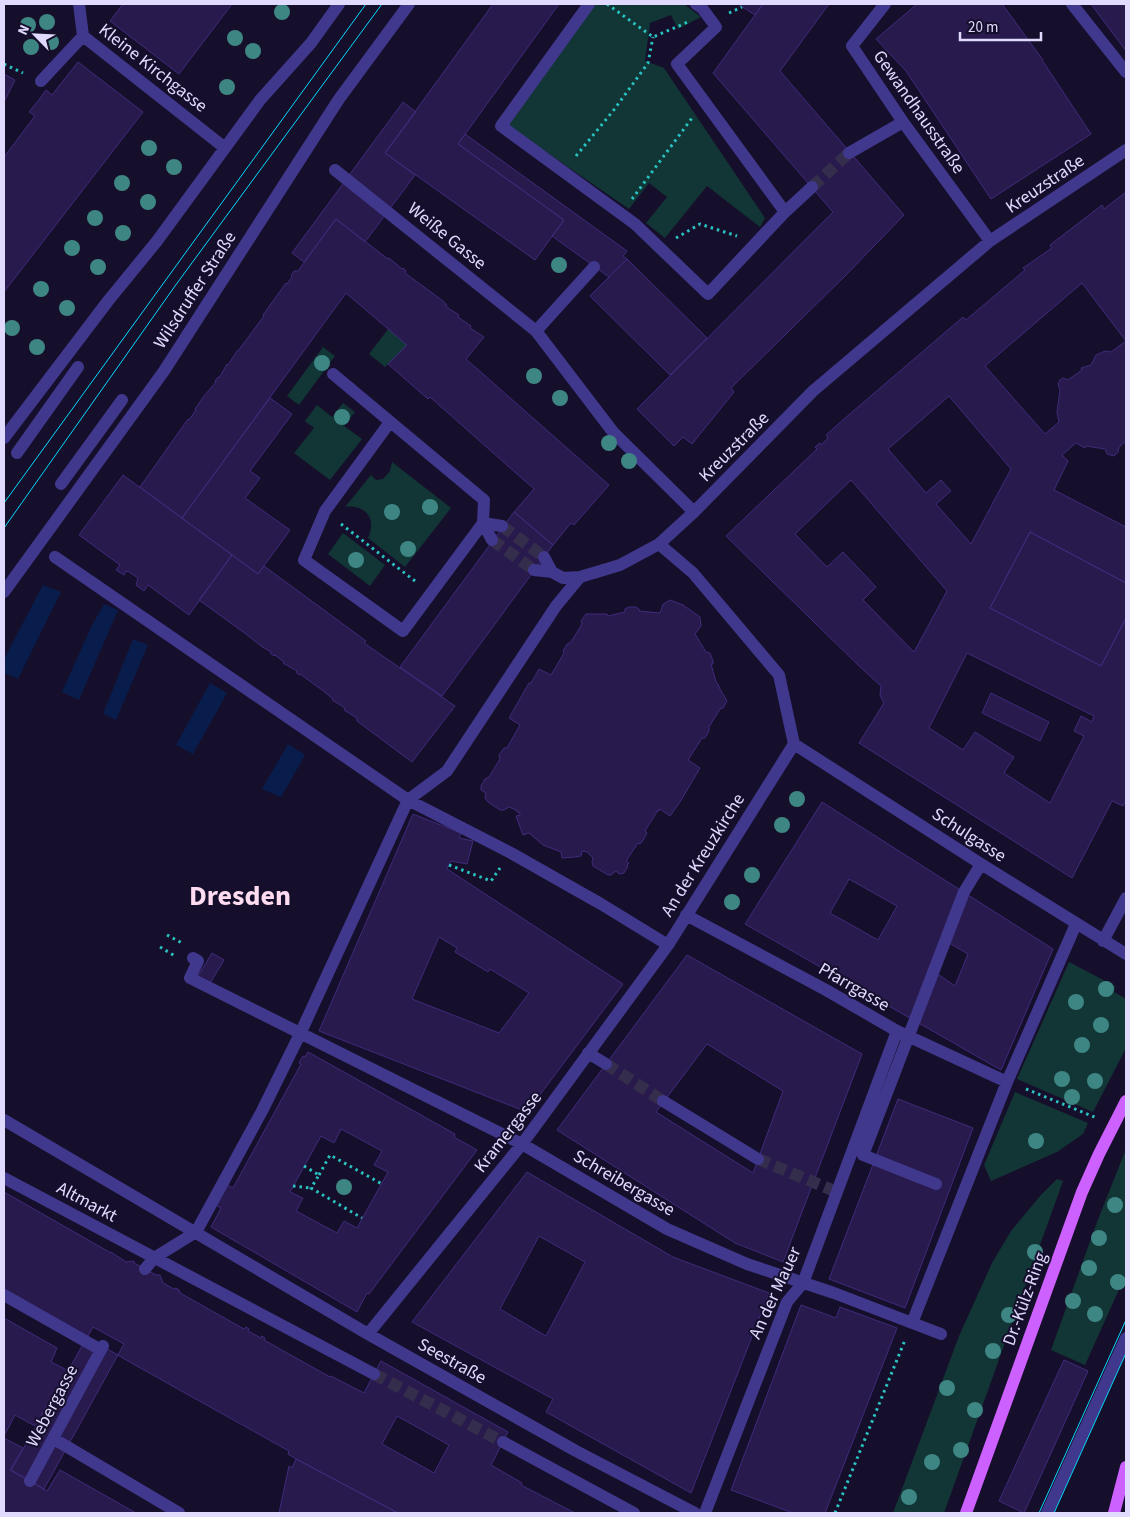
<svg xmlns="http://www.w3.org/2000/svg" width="1130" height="1517" font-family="'Source Sans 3',sans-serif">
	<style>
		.green { fill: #123536 }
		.water { fill: #081d4c }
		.building { fill: #281a4d; stroke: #3f2b7b; fill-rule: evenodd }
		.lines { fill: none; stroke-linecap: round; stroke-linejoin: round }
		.minor-tunnel { stroke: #342d4b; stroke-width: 12; stroke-dasharray: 12 6; stroke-linecap: butt }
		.path { stroke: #29c3c2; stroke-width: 3; stroke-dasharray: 2.5 4; stroke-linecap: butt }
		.minor { stroke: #40388d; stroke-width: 12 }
		.major { stroke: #cd61ff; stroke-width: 12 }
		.tram { stroke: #06d8ff; stroke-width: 1 }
		.tree { fill: #3e8684 }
		.labels { text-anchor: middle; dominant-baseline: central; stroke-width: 4; stroke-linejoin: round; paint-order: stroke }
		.street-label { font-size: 18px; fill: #e0daff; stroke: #160f2b }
		.town-label { font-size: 28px; font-weight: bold; fill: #ffdcf0; stroke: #160f2b }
	</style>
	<rect width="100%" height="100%" fill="#160f2b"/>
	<path class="green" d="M595,4H684L701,17L678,29L671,15L650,23L645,61L664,68L765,218L760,227L707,186L665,238L646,223L667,197L649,183L629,209L507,125Z
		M389,328L407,345L385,367L369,354Z
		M323,347L335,356L299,405L287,396Z
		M343,403L355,412L344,426L362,439L330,480L294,453L314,428L305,421L317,405L332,417Z
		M392,462L451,508L405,567L368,538C377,519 366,504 345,507L371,475L376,480L383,479L390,471Z
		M343,533L385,565L370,586L328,554Z
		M1069,962L1115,986L1114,992L1126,999V1048L1093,1112L1017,1079Z
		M1015,1092L1088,1123L1083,1134L1057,1152L991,1181L984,1165Z
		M1126,1149V1274L1085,1365L1051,1350L1097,1222Z
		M1057,1179L1063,1181L944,1513H893L959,1336L992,1263L1011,1231L1040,1196Z"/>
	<path class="water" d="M43,585L61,592L18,679L4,673V659Z
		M104,604L118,610L79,700L62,692L91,627Z
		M133,639L148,645L116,720L103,714Z
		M210,683L227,693L193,754L176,745Z
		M288,744L305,755L281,797L262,789Z"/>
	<path class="building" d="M123,4H232L179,74L110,21Z
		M493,4H559L458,144L564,220L535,260L385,153Z
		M738,4H763L755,15Z
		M763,4H829L780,71L904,215L846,275L731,388L734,392L692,444L683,437L674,446L637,409L833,212L713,73Z
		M917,4H1002L1043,60H1042L1091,134L991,199L906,71L876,39Z
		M1091,4H1126V51Z
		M78,62L143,112L4,292V157L35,116L29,112L38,101L46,90L52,95Z
		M4,74L15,80L4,102Z
		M403,102L416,112L385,153L415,175L365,242L336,219L304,262L292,253Z
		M465,134L627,251L623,256L627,259L609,277L552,236L564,220L458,144Z
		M1126,192V441L1119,447L1118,452L1114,456L1107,454L1105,449L1086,446L1085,448L1076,443L1062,455L1068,461L1054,490L1126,527V583L1030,532L990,608L1101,666L1126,618V804L1124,803L1123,806L1112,801L1072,878L859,743L884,703L880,695L881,686L858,665L726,536L817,449L815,447L820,443L821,445L828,438L826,435L844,419L963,317L966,320L1025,270L1023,268L1052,248L1050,245L1102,205L1104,209ZM1082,283L1126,341L1111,352L1105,351L1096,355L1091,365L1081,368L1082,370L1068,380L1063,378L1060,380L1058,384L1060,390L1057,412L1059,422L1045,434L985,366ZM949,396L1011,469L971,544L936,504L951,491L941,480L926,493L888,449ZM851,480L947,591L914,652L863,600L876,587L843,552L827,567L795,534ZM967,653L1094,716L1092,722L1081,716L1074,731L1084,736L1050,803L1004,773L1014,757L975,732L963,750L929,728Z
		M336,219L388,259L389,258L402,269L403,268L406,271L405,273L443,301L447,305L445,306L459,315L458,317L471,326L470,328L484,337L466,359L609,485L574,525L571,523L553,545L514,512L534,489L430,397L428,399L388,364L407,345L346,293L182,518L140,487L188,419L189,420L196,410L195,409L204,396L216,382L215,381L218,377L219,378L227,364L228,365L237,351H238L264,316L263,315L286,283L287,284L292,277L291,276L294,271H298Z
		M627,259L707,338L670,375L590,296Z
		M270,398L292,414L250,471L260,478L245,498L290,530L258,574L182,518Z
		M123,475L232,555L189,615L148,585L144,591L136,585L138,578L129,572L126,571L124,575L116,570L120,565L79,535Z
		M514,512L553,545L442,696L400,667Z
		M1030,532L1126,583V618L1101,666L990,608Z
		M232,555L258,574L264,566L366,641L364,643L455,706L412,762L357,721V718L344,710L345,708L332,700L333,699L322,690L300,674L299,675L296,672L297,671L283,663L284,662L275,655L274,656L270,653L271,652L261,646L246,634L199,600Z
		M670,600L683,605L700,617L701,626L695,634L706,652L710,653L713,661V664H711L716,682L718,684L720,689L727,701L723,708L720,709L709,727V731L705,738H702L688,760L700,768L680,802L670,816L660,809L659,811L658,810L645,831L647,833L646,835L642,842H641L640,844L638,843L626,861L629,863L627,865L628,866L624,873L619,874L616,871L611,875H608L593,866L592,862L593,858L587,852L582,851L581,856L575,857L562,858L561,852L543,845L529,833L523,835L516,816L520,815V813L516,811V810L509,807L504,810H500L488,802L485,798L486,793L481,790V786L485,779L489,777L500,759L499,755L504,748H507L520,725L509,718L529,683H531L539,669L551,675L564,653L563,651L567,644L571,642L582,624L581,621L586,614H607L608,616L625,612V609L629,607H636L639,609V611L660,613L663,604Z
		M991,693L1049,722L1040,741L982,713Z
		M822,802L1053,949L1001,1070L745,924ZM849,879L897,906L878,940L830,913ZM944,940L968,954L955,986L929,968Z
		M413,814L461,833L459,838L473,841L467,864L451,861L447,869L623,984L527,1112L319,1031ZM439,937L457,948L455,952L488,972L490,969L529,993L499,1033L412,999Z
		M212,953L224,960L209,985L197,978Z
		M687,955L862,1054L783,1262L735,1243L557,1130ZM707,1044L783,1091L753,1173L656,1112Z
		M308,1052L455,1134L454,1137L477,1150L369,1294L367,1293L357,1312L211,1227L221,1208L216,1205L227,1185L233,1188L301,1064L299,1063L303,1056L305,1057ZM341,1129L382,1151L374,1165L388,1172L357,1228L344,1221L337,1233L296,1211L303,1198L290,1192L321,1136L334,1143Z
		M898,1099L973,1128L905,1308L829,1279Z
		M527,1172L673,1257L769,1293L691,1493L546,1412L553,1399L412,1322ZM539,1236L585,1262L546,1336L500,1309Z
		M4,1192L111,1253V1252L126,1262L134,1261V1263L156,1275H160L163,1283L174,1289L176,1288L179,1290L180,1293L244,1329L246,1327L249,1329L248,1331L261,1338L262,1336L265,1338L264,1340L330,1377L331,1376L364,1393L381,1361L508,1432L491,1465L522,1483L521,1485L575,1513H398L296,1459L288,1454L289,1451L135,1365L4,1289ZM397,1416L449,1445L434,1473L382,1444Z
		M801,1305L836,1318L840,1307L897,1328L825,1513H793L731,1490Z
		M4,1318L57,1348L51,1362L67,1370L35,1426L15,1415L4,1436Z
		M93,1327L124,1344L44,1489L11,1470Z
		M1064,1360L1088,1371L1024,1513L999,1501Z
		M4,1438L23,1448L10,1470L47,1491L60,1470L136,1513H4Z
		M296,1459L398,1513H279L289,1466L292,1468Z"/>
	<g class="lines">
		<path class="minor-tunnel" d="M812,187L849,153
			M502,526L544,557
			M492,540L534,570
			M606,1064L663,1101
			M758,1159L837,1192
			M374,1374L503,1442"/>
		<path class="path" d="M607,4L653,37L688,22
			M729,13L742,7
			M4,64L23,73
			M576,156L613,111L648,63L653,37
			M632,199L692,118
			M676,238L700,224L737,236
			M341,524L415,581
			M449,865L491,881L500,868
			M167,935L182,943
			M160,947L175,956
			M1026,1089L1097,1118
			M304,1166L319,1175L311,1188L362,1218
			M319,1175L330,1155L382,1184
			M293,1186L311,1188
			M835,1513L905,1340"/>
		<path class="minor" d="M79,4L83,36L225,148
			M589,4L501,126L635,224L708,294L785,212L677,64L716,27L702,8L696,4
			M885,4L852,46L903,122L990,241
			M1072,4L1126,72
			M41,81L83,36
			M849,153L903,122
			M335,170L536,331L613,432L694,512
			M785,212L812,187
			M536,331L594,267
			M333,374L484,500L483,523L403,631L304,560L325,511L390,422
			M4,438L108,301L157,241L260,100L311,43L339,4
			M17,453L78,367
			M61,484L122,400
			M483,523L502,526
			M483,523L492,540
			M55,557L408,800L511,853L601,904L668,945
			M544,557L552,572
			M534,570L552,572L563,578L580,577
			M4,592L164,371L339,99L409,4
			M794,744L981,864L1126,954
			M686,915L826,990L897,1031L1007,1082
			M1103,941L1126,898
			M193,958L198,961L190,978L522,1144L667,1229L747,1264L834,1293L941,1334
			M588,1053L606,1064
			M663,1101L758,1159
			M4,1120L368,1334L576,1451L695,1513
			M4,1178L374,1374
			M936,1184L863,1155L964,892L981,864
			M196,1232L262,1111L300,1034L408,800L447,771L556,606L580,577L620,565L659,544L694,512L813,391L990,241L1126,150
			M145,1269L154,1258L196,1232
			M4,1295L101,1350
			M912,1323L1007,1082L1076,924
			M368,1334L522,1144L668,945L794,744L779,675L693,573L659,544
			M54,1439L179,1513
			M503,1442L634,1513
			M30,1481L103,1346
			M705,1513L787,1302L803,1283L897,1031
			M1047,1513L1126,1338"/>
		<path class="major" d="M966,1513L1082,1192L1099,1154L1126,1101
			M1114,1513L1126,1467"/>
		<path class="tram" d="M4,503L366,4
			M4,528L175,286L382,4
			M1039,1513L1126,1320
			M1054,1513L1126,1353"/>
	</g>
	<g class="tree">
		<circle cx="282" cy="12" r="8"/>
		<circle cx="47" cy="22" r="8"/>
		<circle cx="28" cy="25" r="8"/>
		<circle cx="235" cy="38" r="8"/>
		<circle cx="51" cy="42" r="8"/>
		<circle cx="31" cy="47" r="8"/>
		<circle cx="253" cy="51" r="8"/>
		<circle cx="227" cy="87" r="8"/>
		<circle cx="149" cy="148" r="8"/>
		<circle cx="174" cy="167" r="8"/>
		<circle cx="122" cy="183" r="8"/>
		<circle cx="148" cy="202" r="8"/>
		<circle cx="95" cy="218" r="8"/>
		<circle cx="123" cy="233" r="8"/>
		<circle cx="72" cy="248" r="8"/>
		<circle cx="559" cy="265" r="8"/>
		<circle cx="98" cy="267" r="8"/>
		<circle cx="41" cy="289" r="8"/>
		<circle cx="67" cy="308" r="8"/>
		<circle cx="12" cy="328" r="8"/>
		<circle cx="37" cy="347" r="8"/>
		<circle cx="322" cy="363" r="8"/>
		<circle cx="534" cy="376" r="8"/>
		<circle cx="560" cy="398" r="8"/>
		<circle cx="342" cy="417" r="8"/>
		<circle cx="609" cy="443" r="8"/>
		<circle cx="629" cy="461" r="8"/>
		<circle cx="430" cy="507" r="8"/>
		<circle cx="392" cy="512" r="8"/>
		<circle cx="408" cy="549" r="8"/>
		<circle cx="356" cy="560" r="8"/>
		<circle cx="797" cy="799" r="8"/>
		<circle cx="782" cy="825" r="8"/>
		<circle cx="752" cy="875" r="8"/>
		<circle cx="732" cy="902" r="8"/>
		<circle cx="1106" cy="989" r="8"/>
		<circle cx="1076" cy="1002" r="8"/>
		<circle cx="1101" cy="1025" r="8"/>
		<circle cx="1082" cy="1045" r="8"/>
		<circle cx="1062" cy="1079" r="8"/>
		<circle cx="1095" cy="1081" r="8"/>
		<circle cx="1072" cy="1097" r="8"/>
		<circle cx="1036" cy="1141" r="8"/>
		<circle cx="344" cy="1187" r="8"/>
		<circle cx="1115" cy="1205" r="8"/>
		<circle cx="1099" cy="1238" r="8"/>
		<circle cx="1035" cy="1252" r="8"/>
		<circle cx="1089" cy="1268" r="8"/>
		<circle cx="1118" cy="1282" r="8"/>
		<circle cx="1073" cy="1301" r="8"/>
		<circle cx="1095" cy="1314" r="8"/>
		<circle cx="1009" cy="1315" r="8"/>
		<circle cx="993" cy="1351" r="8"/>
		<circle cx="947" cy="1388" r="8"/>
		<circle cx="975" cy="1410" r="8"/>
		<circle cx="961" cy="1450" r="8"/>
		<circle cx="932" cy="1462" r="8"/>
		<circle cx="909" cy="1497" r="8"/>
	</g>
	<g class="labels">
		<g class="street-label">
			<text transform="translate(153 68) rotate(38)">Kleine Kirchgasse</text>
			<text transform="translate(919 112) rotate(55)">Gewandhausstraße</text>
			<text transform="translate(1045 184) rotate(-34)">Kreuzstraße</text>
			<text transform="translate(447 236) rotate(39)">Weiße Gasse</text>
			<text transform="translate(195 290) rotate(-57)">Wilsdruffer Straße</text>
			<text transform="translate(734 447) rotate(-45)">Kreuzstraße</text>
			<text transform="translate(969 835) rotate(33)">Schulgasse</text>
			<text transform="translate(703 855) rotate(-58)">An der Kreuzkirche</text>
			<text transform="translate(854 987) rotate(30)">Pfarrgasse</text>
			<text transform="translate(508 1132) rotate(-52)">Kramergasse</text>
			<text transform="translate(624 1183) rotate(30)">Schreibergasse</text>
			<text transform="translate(87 1202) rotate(28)">Altmarkt</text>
			<text transform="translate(775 1293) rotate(-65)">An der Mauer</text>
			<text transform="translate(1025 1299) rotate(-70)">Dr.-Külz-Ring</text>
			<text transform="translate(452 1361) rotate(29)">Seestraße</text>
			<text transform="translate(52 1406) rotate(-62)">Webergasse</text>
		</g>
		<g class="town-label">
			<text x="240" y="896">Dresden</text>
		</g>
	</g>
	<rect width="1130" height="1517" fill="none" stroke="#e0daff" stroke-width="10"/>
	<g transform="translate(35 35) rotate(294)" stroke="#160f2b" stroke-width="4" paint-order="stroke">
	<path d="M0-4L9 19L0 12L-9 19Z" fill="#e0daff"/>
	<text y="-8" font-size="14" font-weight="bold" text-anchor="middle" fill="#e0daff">N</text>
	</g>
	<path d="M960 32v8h81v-8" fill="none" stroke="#e0daff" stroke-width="2.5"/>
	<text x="968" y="32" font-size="15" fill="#e0daff" stroke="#160f2b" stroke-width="4" paint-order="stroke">20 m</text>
</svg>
